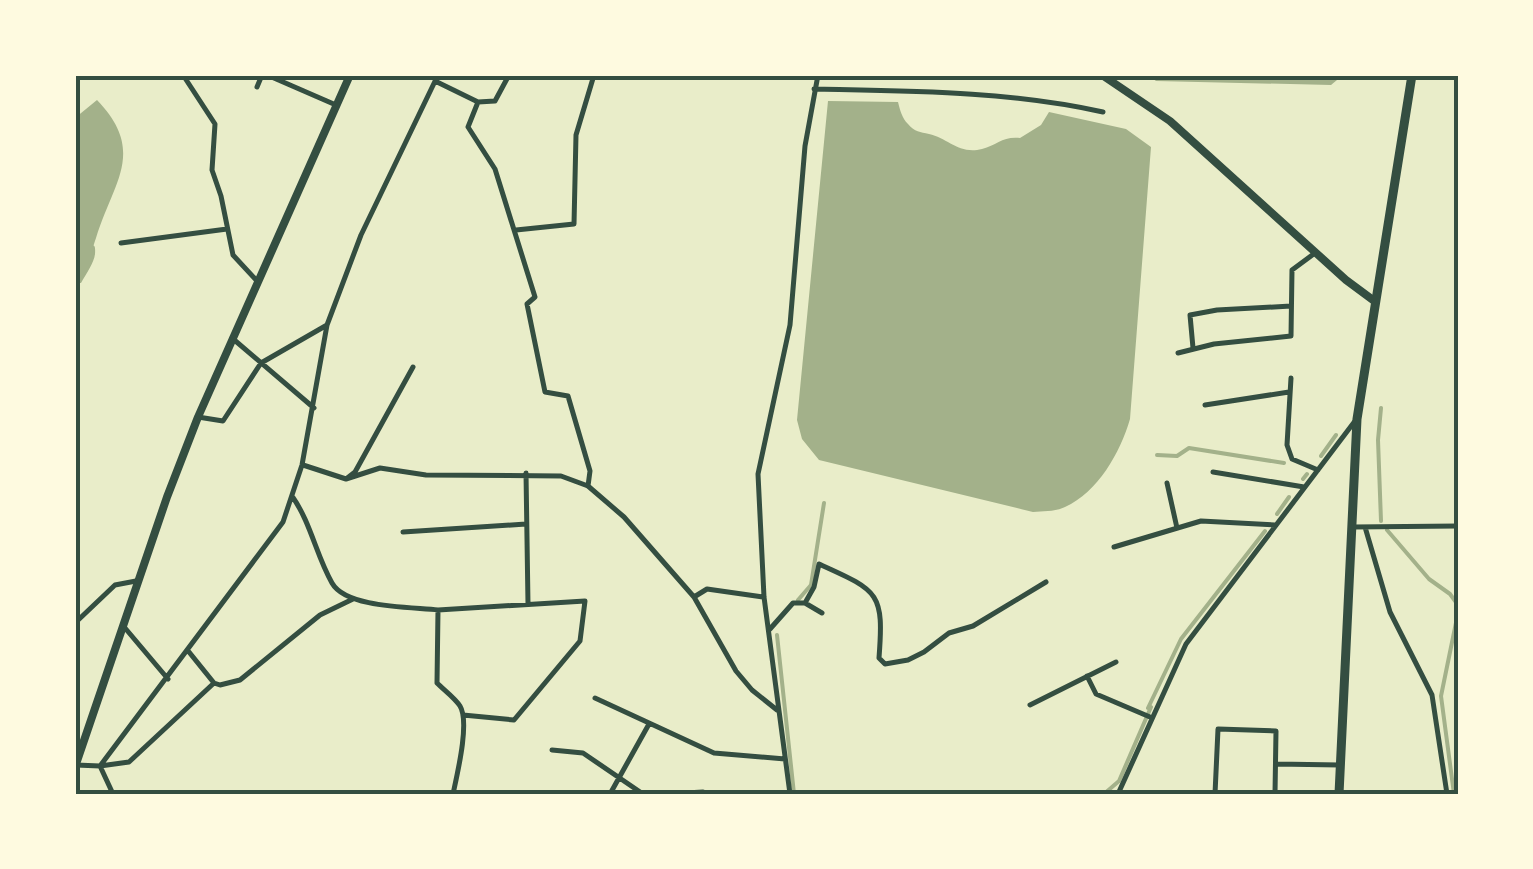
<svg xmlns="http://www.w3.org/2000/svg" width="1533" height="869" font-family="'Fira Sans',sans-serif">
	<style>
		.water { fill: #a3b18a }
		.lines { fill: none; stroke-linecap: round; stroke-linejoin: round }
		.stream { stroke: #a3b18a; stroke-width: 4 }
		.minor { stroke: #344e41; stroke-width: 5 }
		.tertiary { stroke: #344e41; stroke-width: 8 }
		.primary { stroke: #344e41; stroke-width: 9 }
		.neatline { fill: none; stroke: #344e41; stroke-width: 4 }
	</style>
	<rect width="100%" height="100%" fill="#e9edc9"/>
	<path class="water" d="M1148,75H1343L1331,85L1156,81Z
		M97,100C147,152 113,182 96,238C91,253 96,239 95,254C94,263 86,274 81,283H75V118Z
		M828,101L898,102C900,110 902,118 908,124C915,132 920,132 929,134C948,138 959,155 982,149C997,145 1003,136 1020,138L1041,125L1049,112L1126,129L1151,147L1130,419C1120,453 1098,492 1065,507C1055,512 1043,511 1033,512L819,460L802,439L797,420Z"/>
	<g class="lines">
		<path class="stream" d="M1157,455L1177,456L1189,448L1284,463
			M1321,456L1336,435
			M1303,479L1307,474
			M1277,514L1289,497
			M1381,521L1378,440L1381,408
			M1387,530L1429,579L1450,594L1458,605
			M798,600L811,585L824,503
			M777,635L794,794
			M1148,708L1181,639L1265,531
			M1104,794L1119,781L1151,707
			M1454,794L1441,696L1458,613"/>
		<path class="minor" d="M183,75L215,124L212,170L221,196L233,255L258,282
			M267,75L336,105
			M435,81L478,102L468,127L495,169L535,297L527,304L545,392L568,396L590,471L588,486
			M257,87L262,75
			M814,89C912,91 1008,91 1103,112
			M478,102L495,101L509,75
			M516,230L574,224L576,135L594,75
			M121,243L227,229
			M232,338L314,408
			M1193,348L1190,315L1217,310L1291,306
			M1178,353L1214,344L1291,336L1292,270L1315,253
			M1291,378L1287,445L1292,459L1318,470
			M1205,405L1289,392
			M198,417L223,421L261,363L327,325
			M303,465L346,479L355,472L413,367
			M1213,472L1304,487
			M526,473L528,604
			M346,479L380,468L426,475L561,476L588,486L624,517L694,597L736,671L752,690L777,710
			M1167,483L1177,528
			M292,496C311,523 316,555 332,583C346,608 411,607 438,610L437,683C444,690 455,698 460,706C470,722 457,775 453,794
			M1353,527L1458,526
			M1365,527L1390,612L1432,695L1447,794
			M403,532L526,524
			M1114,547L1201,521L1275,525
			M694,597L707,589L763,597
			M805,603L814,587L819,564C879,591 884,592 879,658L885,664L908,660L924,652L949,633L973,626L1046,582
			M438,610L585,601L580,641L514,720L463,715
			M75,623L115,585L136,581
			M125,628L168,679
			M770,629L793,603H805L822,613
			M189,652L214,683L220,685L240,680L320,615L353,599
			M1087,676L1096,694L1150,717
			M595,698L714,753L785,759
			M1030,705L1116,662
			M552,750L583,753L643,794
			M1276,764L1340,765
			M76,765L100,766L283,522L302,465L327,325L361,235L438,75
			M113,794L100,766L129,762L214,683
			M610,794L649,724
			M668,794L703,792
			M790,794L764,597L758,474L790,325L805,146L818,75
			M1118,794L1186,644L1355,421
			M1215,794L1218,729L1276,731L1275,794"/>
		<path class="tertiary" d="M1102,75L1170,121L1346,280L1373,300
			M75,767L167,497L198,417L350,75"/>
		<path class="primary" d="M1339,794L1357,419L1412,75"/>
	</g>
	<rect width="1533" height="869" fill="none" stroke="#fefae0" stroke-width="155"/>
	<rect x="78" y="78" width="1378" height="714" class="neatline"/>
</svg>
